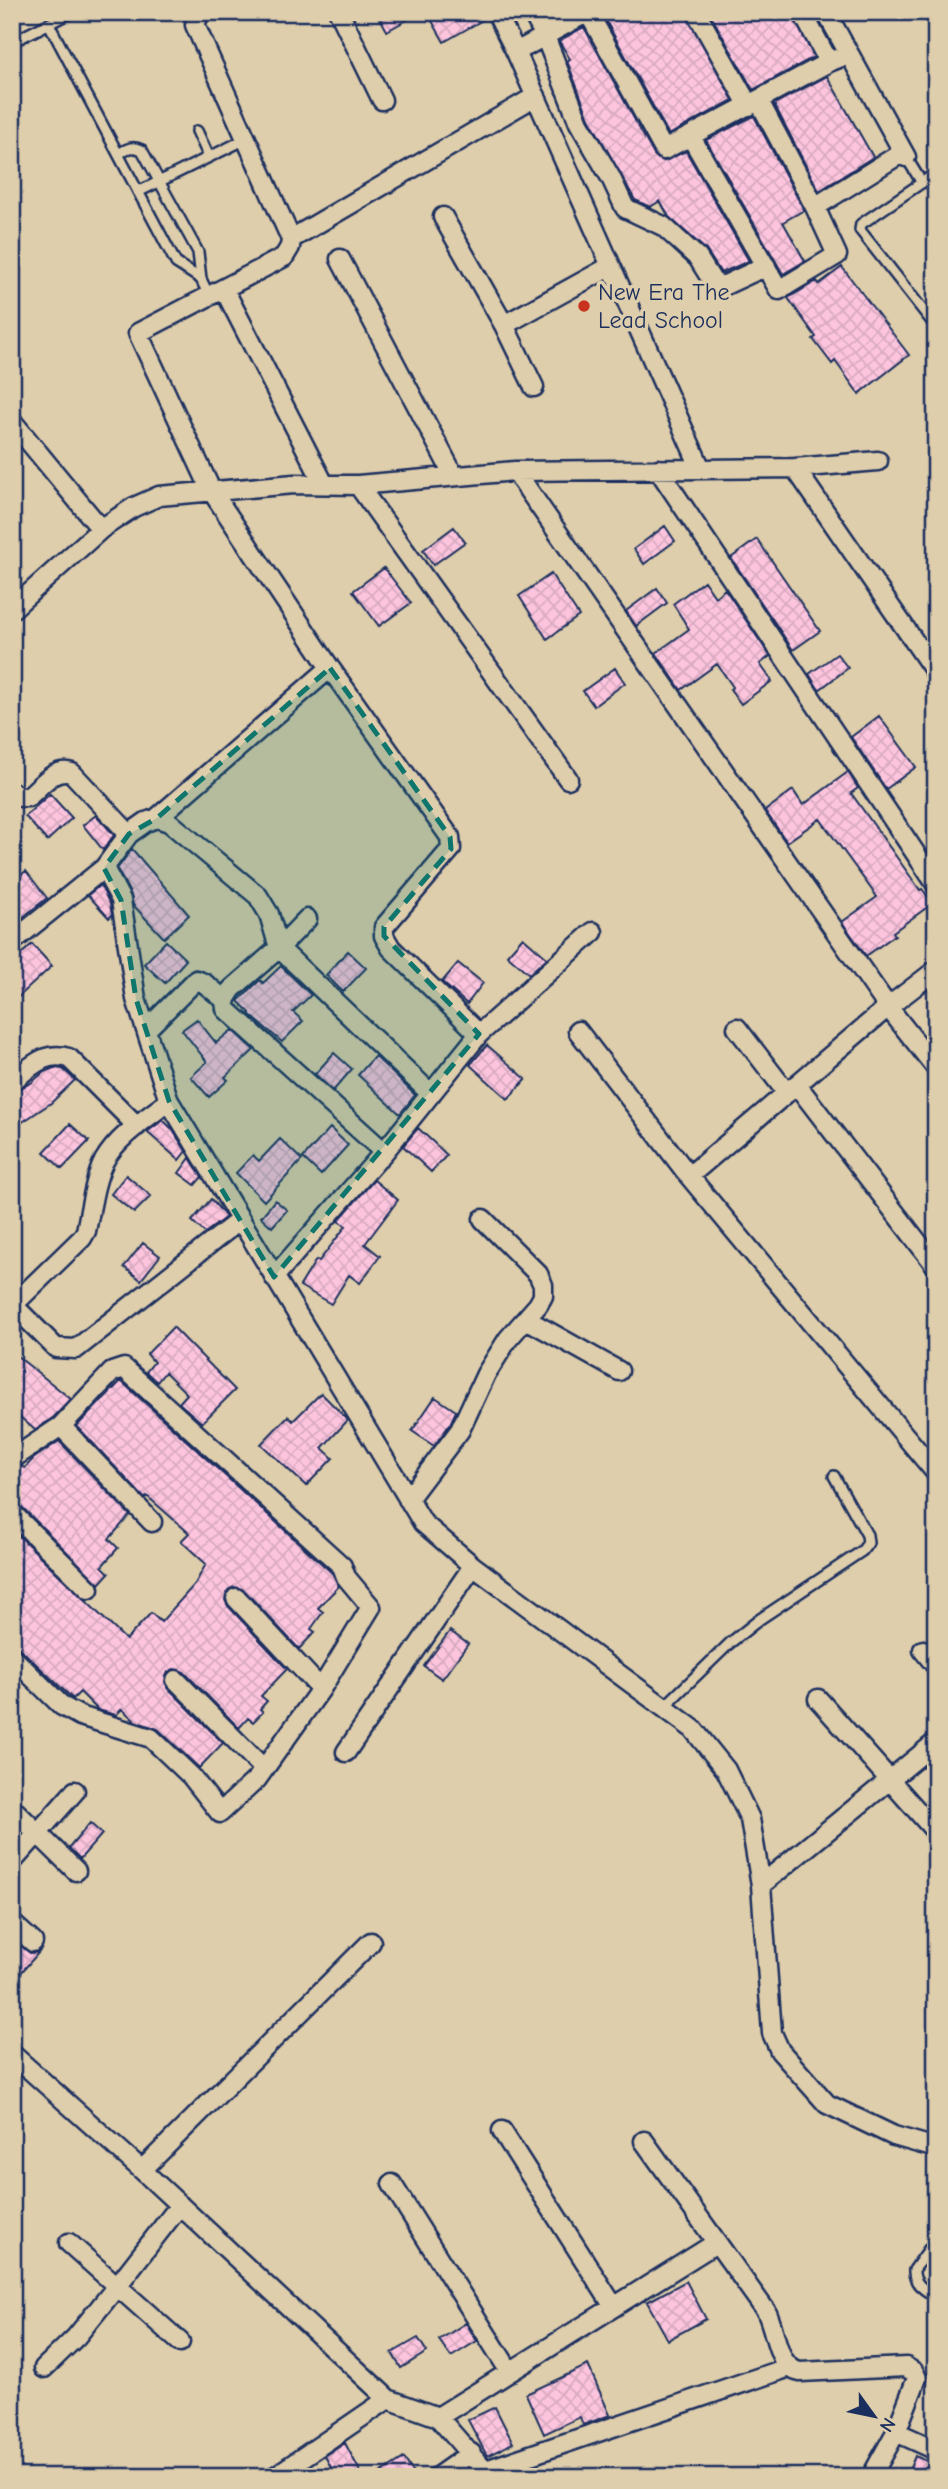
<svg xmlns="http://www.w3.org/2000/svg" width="948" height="2489" font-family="'Comic Neue',sans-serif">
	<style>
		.building { fill: url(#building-cross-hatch); stroke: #1b2f5e; stroke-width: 2 }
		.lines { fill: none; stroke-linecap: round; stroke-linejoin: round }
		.lane-casing { stroke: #1b2f5e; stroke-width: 14 }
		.street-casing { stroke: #1b2f5e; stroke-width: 23 }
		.lane { stroke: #dfceab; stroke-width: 9 }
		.street { stroke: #dfceab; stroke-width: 18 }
		.marked { fill: #0f766e; fill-opacity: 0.2; stroke: #0f766e; stroke-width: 5; stroke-dasharray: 14 9; stroke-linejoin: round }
		.poi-dot { fill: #c8321e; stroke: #dfceab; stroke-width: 2.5 }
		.labels { text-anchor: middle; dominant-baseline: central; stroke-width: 7; stroke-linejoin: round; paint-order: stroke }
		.poi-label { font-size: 24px; fill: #1b2f5e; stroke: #dfceab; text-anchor: start }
	</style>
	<defs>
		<pattern id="building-cross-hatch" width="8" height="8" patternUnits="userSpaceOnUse" patternTransform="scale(1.75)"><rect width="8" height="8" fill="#fdc5dd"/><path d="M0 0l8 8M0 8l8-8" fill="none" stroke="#d8aac0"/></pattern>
	</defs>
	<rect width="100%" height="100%" fill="#dfceab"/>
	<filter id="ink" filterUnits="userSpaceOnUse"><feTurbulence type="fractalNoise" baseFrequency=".0143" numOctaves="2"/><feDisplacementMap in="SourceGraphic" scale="14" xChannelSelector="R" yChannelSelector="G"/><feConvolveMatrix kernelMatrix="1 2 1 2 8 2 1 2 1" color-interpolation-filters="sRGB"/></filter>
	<g filter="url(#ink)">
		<path class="building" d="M377,12H421L387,31Z
			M427,12H485L486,18L444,42Z
			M601,12H685L733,100L669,135Z
			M709,12H791L814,57L753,90Z
			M584,27L654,155L664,161L686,151L749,261L721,273L706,250L669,217L660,201L650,207L635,200L589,118L567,61L570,59L559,41Z
			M827,76L873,157L819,191L774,104Z
			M754,116L804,210L783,222L805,261L783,274L706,140Z
			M842,267L909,355L859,394L835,361L832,364L813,339L816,337L788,298L817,281L819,284Z
			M665,526L675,541L644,564L634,549Z
			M454,527L465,542L433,565L423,550Z
			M757,539L820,631L793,650L731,558Z
			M384,568L411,603L379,626L353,591Z
			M551,574L579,616L547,639L519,596Z
			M704,581L715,597L725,589L770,656L760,664L772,681L741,704L730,689L733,687L717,664L681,690L656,653L689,629L673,604Z
			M657,588L667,603L636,626L626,611Z
			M837,654L848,668L819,690L809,674Z
			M615,668L625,683L594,706L583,691Z
			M879,716L916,767L886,789L851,737Z
			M848,772L858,788L851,793L920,890L922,889L933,903L893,932L895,935L866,956L842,922L877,897L820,819L787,842L765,811L793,790L803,805Z
			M50,794L72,818L47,841L25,816Z
			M96,815L114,835L103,850L83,825Z
			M132,849L189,915L164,938L133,905L131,895L117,869Z
			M26,871L47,898L12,926V882Z
			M100,885L110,904L112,915L109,918L88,895Z
			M523,937L547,958L529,974L507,955Z
			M166,941L186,960L165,983L144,964Z
			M32,944L52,966L12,1003V963Z
			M348,951L366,968L343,992L326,975Z
			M458,963L483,983L467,1004L442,982Z
			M281,966L311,995L293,1012L303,1021L282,1042L249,1014L250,1013L238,1001L260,980L263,983Z
			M197,1019L216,1043L232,1030L254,1050L225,1077L228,1080L209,1097L191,1077L207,1062L182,1030Z
			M487,1045L526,1079L508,1099L470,1065Z
			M334,1053L352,1069L333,1091L315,1074Z
			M375,1056L415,1095L400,1114L358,1075Z
			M54,1068L63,1069L75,1080L51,1103L12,1129V1092L31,1083L44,1072Z
			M163,1120L172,1129L186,1151L179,1160L147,1132Z
			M70,1124L89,1141L62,1169L44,1152Z
			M330,1128L348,1145L321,1175L303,1158Z
			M418,1128L447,1155L431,1172L403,1146Z
			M280,1139L302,1160L264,1201L236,1173L253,1155L259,1161Z
			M190,1158L202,1177L195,1185L179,1173Z
			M126,1175L151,1196L134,1213L111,1194Z
			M374,1180L398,1200L365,1244L380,1256L360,1283L349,1275L331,1304L300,1286L316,1260L319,1261L346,1226L338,1221Z
			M211,1199L226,1217L205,1233L192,1221Z
			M275,1200L287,1210L272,1227L261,1217Z
			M143,1243L160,1256L141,1280L124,1267Z
			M173,1327L235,1390L202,1423L179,1403L187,1394L165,1372L157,1382L146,1372L154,1362L147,1354Z
			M12,1352L71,1399L54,1417L35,1430L12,1410Z
			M121,1381L332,1573L339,1586L318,1608L323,1612L311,1629L315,1632L299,1649L244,1590L234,1587L228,1590L225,1600L228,1606L287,1669L261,1696L267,1701L260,1709L263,1712L253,1722L248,1718L239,1728L184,1672L174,1669L168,1672L165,1682L168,1688L223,1743L199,1768L158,1729L135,1721L122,1709L116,1715L98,1710L80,1692L73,1699L12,1641V1529L126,1640L151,1613L161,1622L195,1584L206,1564L181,1541L189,1533L147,1496L145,1499L77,1426Z
			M321,1393L348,1420L322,1448L333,1458L306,1486L261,1444L288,1416L293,1421Z
			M435,1397L456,1411L450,1424L434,1446L412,1431Z
			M59,1441L130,1515L109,1539L118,1548L102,1566L109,1573L99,1584L20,1505L12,1502V1470L22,1466L25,1468L33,1459Z
			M450,1631L468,1644L442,1679L424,1666Z
			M90,1823L102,1834L80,1859L69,1848Z
			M12,1939L30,1953L39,1952L12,1983Z
			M686,2281L706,2319L668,2340L647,2302Z
			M466,2323L477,2341L451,2357L439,2340Z
			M418,2338L427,2352L401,2368L392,2353Z
			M588,2365L610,2415L583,2425L580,2417L544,2434L526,2394Z
			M495,2407L513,2443L487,2456L468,2420Z
			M345,2443L363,2477H336L325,2456Z
			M915,2456L936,2465V2477H906Z
			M404,2458L416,2477H374Z"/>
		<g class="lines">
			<g class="lane-casing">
				<path id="lane" d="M49,24L176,263L201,279L209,296
					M12,42L72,12
					M197,131L209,157
					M118,154C127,149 132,145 142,150L198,252L201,279
					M906,157L922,183
					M138,192L246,139
					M933,323L860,230L861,224L936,173
					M664,1707L730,1643L760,1619L862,1551L868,1543L867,1535L834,1476
					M936,2239L914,2270C913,2284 925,2290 936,2297"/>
			</g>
			<g class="street-casing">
				<path id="street" d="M200,12L195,25L291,239L290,247L284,257L138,333L211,490L330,668L450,837L451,849L384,927V936L391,948L479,1034
					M339,12L382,100
					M496,12L516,52L701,469
					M532,12L545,36L579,123L611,178L625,208L663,226L698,258L713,282L723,286L766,266
					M696,12L749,106
					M802,12L829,62
					M826,12L906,157
					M516,52L588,12L664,150L829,62L849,54
					M691,137L779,290L837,255L815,207L759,101
					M815,207L903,152
					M443,217L504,325L534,387
					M291,239L536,96
					M340,259L454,476
					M224,289L324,484
					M504,325L611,266
					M12,421L101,529
					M795,468L878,461
					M658,469L936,884
					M515,471L888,1007L936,1068
					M358,485L568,779
					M12,609L101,529L134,507L159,496L294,484L358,485L515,471L795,468L936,673
					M12,792L20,797H28C41,786 54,767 72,773L129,834L146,822L157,818L330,668
					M157,818L169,822L258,896L269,914L279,948L232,989L225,1000L226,1009L384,1152
					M104,868L121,900L136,999L169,1101L423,1523L473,1566L693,1729L726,1770L750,1819L761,1885L772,2033L780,2051L827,2104L894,2136L936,2148
					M307,919L279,948L431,1094
					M12,942L104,868L129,834
					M737,1028L787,1093
					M146,1030L196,980L204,983L225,1000
					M578,1031L689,1176L936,1473
					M12,1081C32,1067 43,1051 69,1058L137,1126
					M797,1085L936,1266
					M689,1176L888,1007L936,970
					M274,1277L384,1152L479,1034L593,932
					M13,1305L56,1348L76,1349L240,1220
					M12,1306L82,1238L86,1231C91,1208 94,1181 104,1161C118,1136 147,1118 169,1101
					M526,1319L619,1371
					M61,1426L152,1522
					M12,1459L61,1426L112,1372L124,1368L342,1566L346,1577L371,1607L321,1689L257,1779L220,1813L191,1776L151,1738L80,1716L62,1706L12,1657
					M408,1499L460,1430L486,1374L508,1339L538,1305L543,1296V1285L538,1274L483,1219
					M12,1513L89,1589
					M236,1598L321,1689
					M923,1650L936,1666
					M176,1680L264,1769
					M818,1699L936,1832
					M346,1752L473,1566
					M12,1808L76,1871
					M12,1862L75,1791
					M761,1885L936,1742
					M12,1923L33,1942
					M12,2054L142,2170L388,2399L438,2417L490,2477
					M502,2131L614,2307
					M644,2141L766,2311C777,2332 776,2367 800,2372L906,2367L914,2372L917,2378L896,2432L871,2477
					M142,2170L371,1942
					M392,2184L510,2372
					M180,2342L117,2286L180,2205
					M44,2368L76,2337L117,2286L69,2243
					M438,2417L716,2243
					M896,2432L936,2450
					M486,2470L787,2368
					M274,2477L388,2399
					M437,2477L471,2453"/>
			</g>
			<use href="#lane" class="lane"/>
			<use href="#street" class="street"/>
		</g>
	</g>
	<path class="marked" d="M330,668L450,837L451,849L384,927V936L479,1034L274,1277L169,1101L136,999L121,900L104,868L129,834L157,818Z"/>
	<circle class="poi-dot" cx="584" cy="306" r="7"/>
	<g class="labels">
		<g class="poi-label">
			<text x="598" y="292">New Era The<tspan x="598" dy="28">Lead School</tspan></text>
		</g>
	</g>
	<rect width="948" height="2489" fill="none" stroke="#dfceab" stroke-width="42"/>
	<rect x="21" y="21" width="906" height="2447" fill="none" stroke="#1b2f5e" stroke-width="2.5" filter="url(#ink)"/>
	<g transform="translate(874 2416) rotate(123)" stroke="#dfceab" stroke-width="5" paint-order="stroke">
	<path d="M0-5L12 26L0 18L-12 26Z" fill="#1b2f5e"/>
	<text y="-10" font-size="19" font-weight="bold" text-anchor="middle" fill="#1b2f5e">N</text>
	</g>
</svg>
